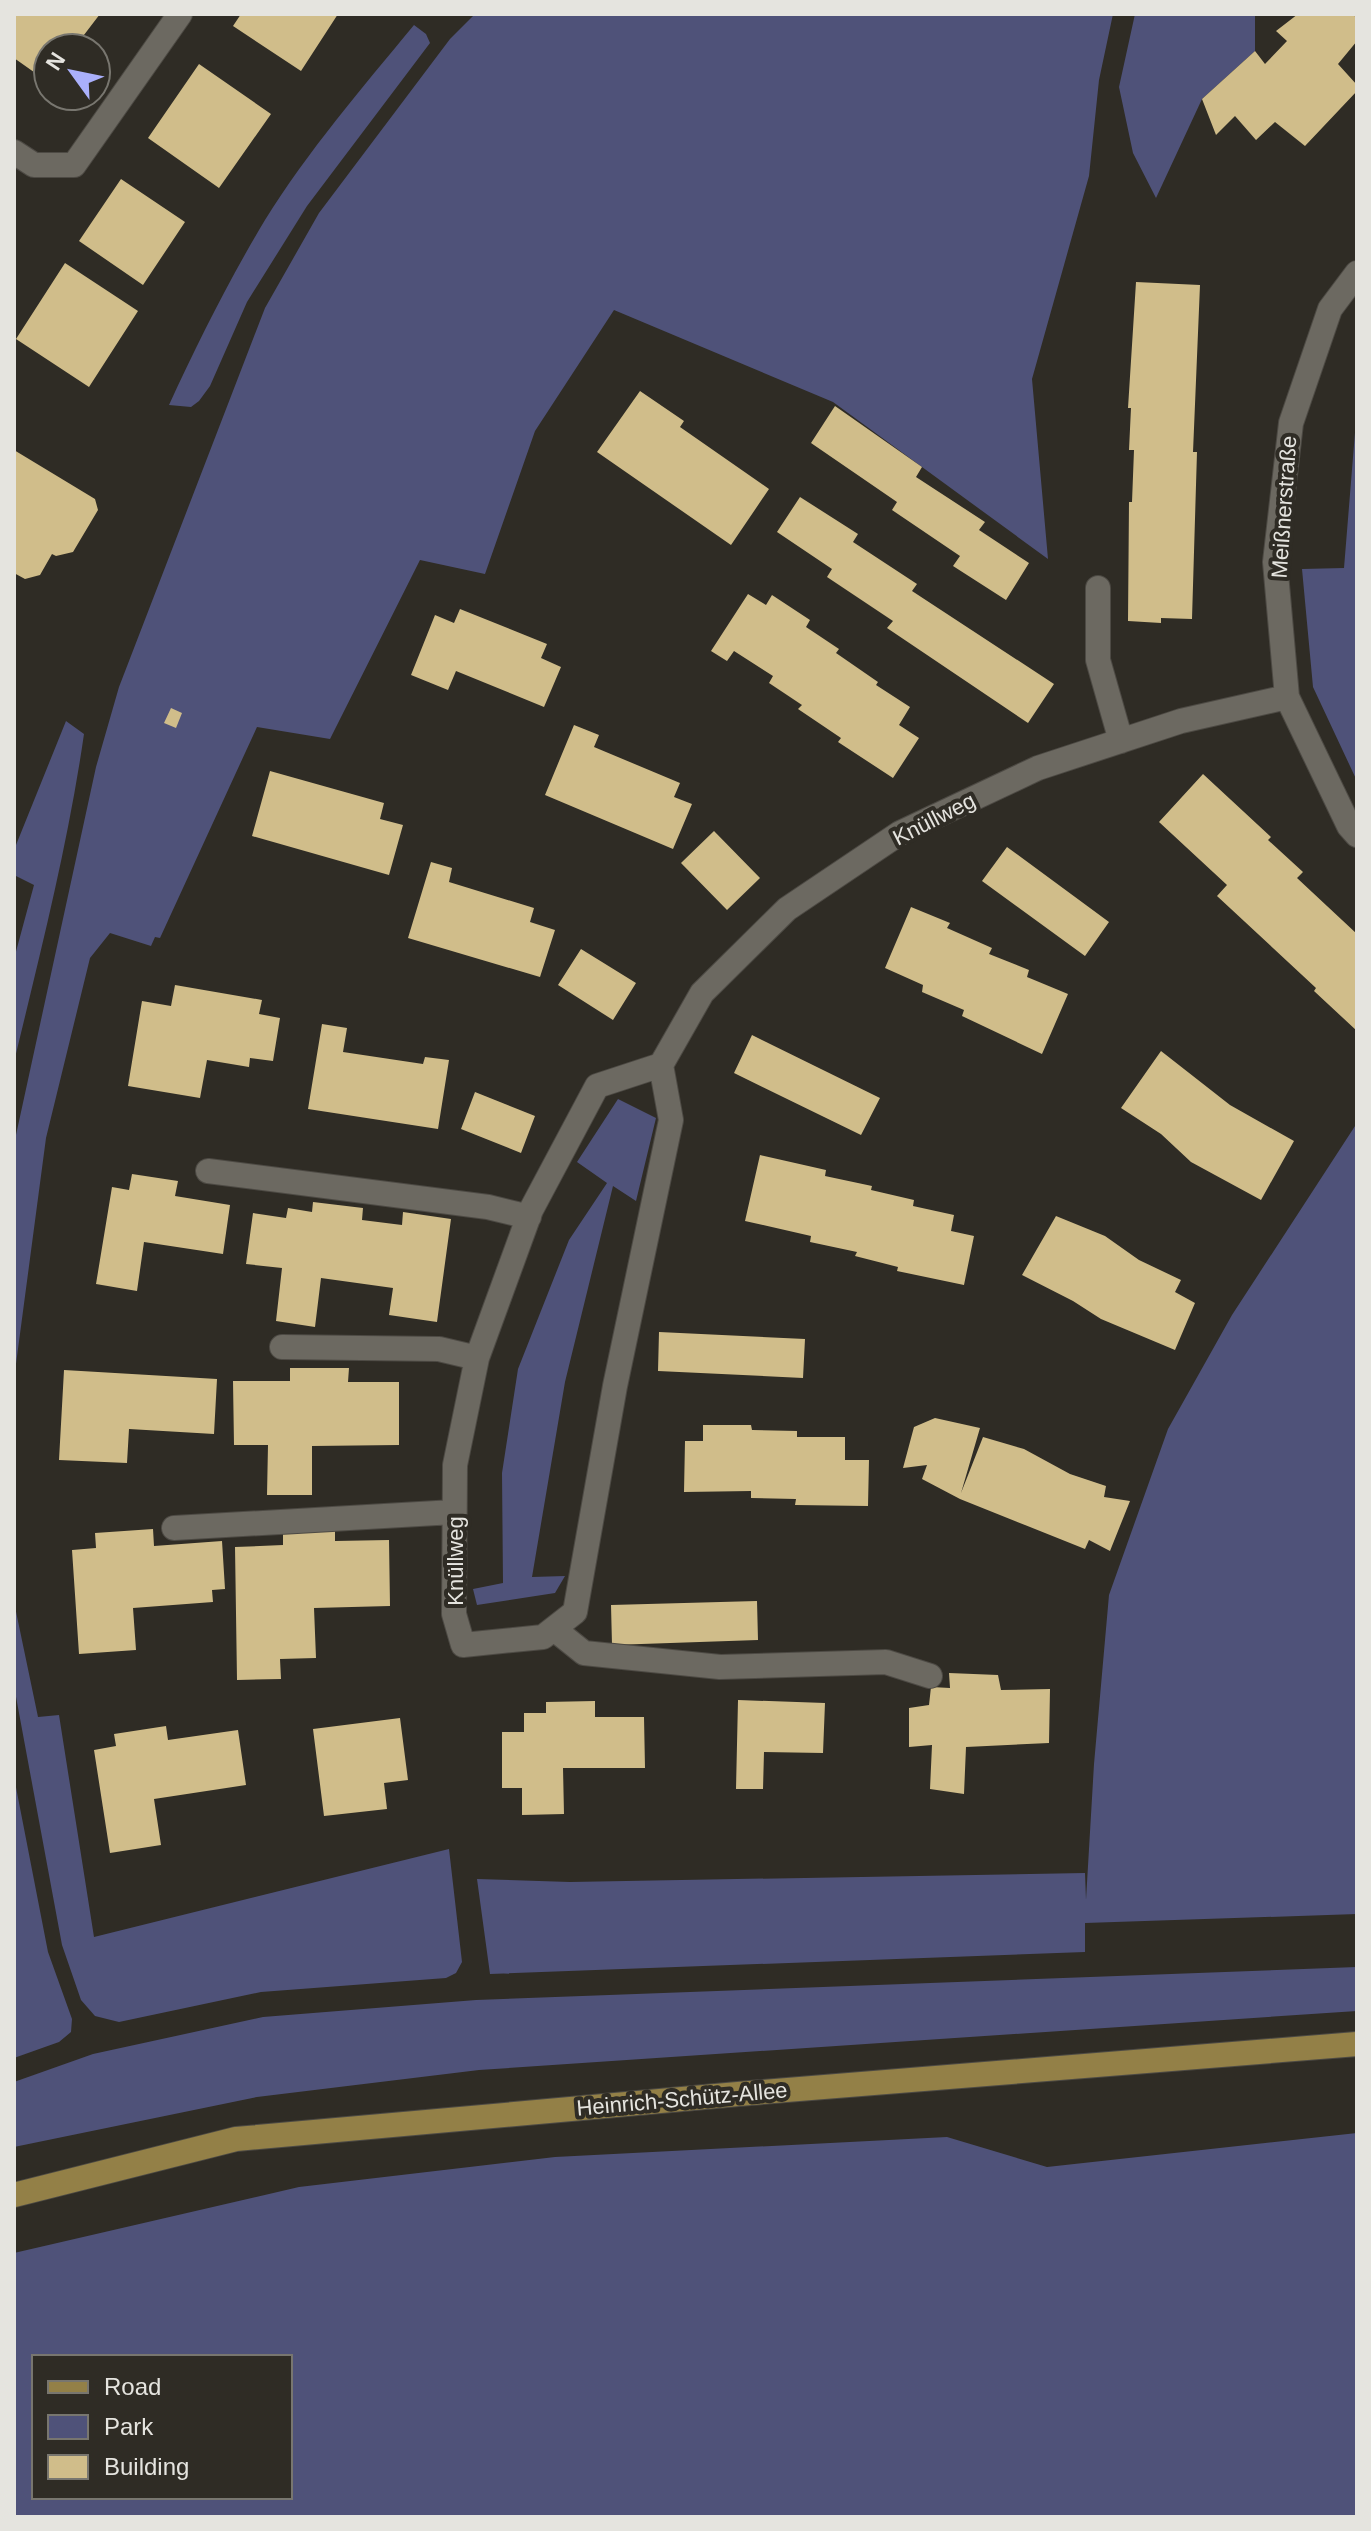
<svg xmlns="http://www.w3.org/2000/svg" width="1371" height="2531" font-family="Arial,sans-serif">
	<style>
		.green { fill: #4f5279; fill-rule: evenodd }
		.building { fill: #d0bd8a }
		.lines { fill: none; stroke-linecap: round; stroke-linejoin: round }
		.minor-casing { stroke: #4d4a44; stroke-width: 26 }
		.major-casing { stroke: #4d4a44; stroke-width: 26 }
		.minor { stroke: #6c6961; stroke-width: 24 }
		.major { stroke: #938047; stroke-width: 24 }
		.labels { text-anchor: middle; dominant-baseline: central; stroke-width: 8; stroke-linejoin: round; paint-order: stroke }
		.street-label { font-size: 22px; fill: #e5e4df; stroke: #2f2c25 }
	</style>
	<rect width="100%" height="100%" fill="#2f2c25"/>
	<path class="green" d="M475,14H1113L1099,80L1089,176L1032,379L1048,559L833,402L614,310L535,431L485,574L420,560L330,739L257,727L160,938L155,937L151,946L110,933L90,958L46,1138L14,1379L16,1135L96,767L119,687L265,308L319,213L450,39Z
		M1135,14H1255V51L1202,99L1156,198L1133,153L1119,87Z
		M414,25L426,34L430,43L307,206L247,302L210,386L199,401L191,407L169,405C198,342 229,280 265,220C308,151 362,88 414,25Z
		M1357,408V781L1313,687L1302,569L1344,568Z
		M66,721L84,734C68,845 40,954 14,1062V959L34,885L14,875V850Z
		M618,1099L656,1118L636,1201L613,1186L565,1382L532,1577L565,1576L555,1593L477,1605L473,1589L503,1583L502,1473L518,1369L569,1240L607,1183L577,1162Z
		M1357,1123V1914L1085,1923V1952L490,1974L477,1879L570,1882L1085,1873L1086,1900L1094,1764L1109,1595L1168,1429L1232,1315Z
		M14,1602L38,1717L59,1715L94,1937L449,1849L462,1962L456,1973L446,1978L261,1992L119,2022L95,2016L81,2000L62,1945L14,1686Z
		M14,1777L48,1952L72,2019L71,2032L59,2042L14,2058Z
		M1357,1967V2011L479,2070L257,2097L14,2147V2082L93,2054L263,2017L476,2000Z
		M1357,2133V2517H14V2253L299,2187L555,2157L947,2137L1047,2167ZM34,2357H290V2497H34Z"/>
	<path class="building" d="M14,14H100L74,48H48V82L14,58Z
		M241,14H338L301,71L233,26Z
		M1298,14H1353L1357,19V41L1338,64L1357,85V91L1305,146L1275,122L1256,140L1235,116L1216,135L1202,99L1255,51L1265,64L1287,41L1276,31Z
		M199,64L271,114L219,188L148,138Z
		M121,179L185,222L143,285L79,241Z
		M65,263L138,311L89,387L16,339Z
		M1136,282L1200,285L1193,452H1197L1192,619L1161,618V623L1128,621L1129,502H1132L1134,450H1129L1131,408H1128Z
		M640,391L684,421L680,427L769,489L731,545L597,452Z
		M835,406L922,467L916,477L985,522L979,530L1029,563L1006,600L953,566L960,556L892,510L897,502L811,443Z
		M14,450L95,499L98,510L73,552L56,556L52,554L40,575L25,579L14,573Z
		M800,497L858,534L853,542L917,584L912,591L1054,684L1028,723L887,628L893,621L827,577L832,569L777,532Z
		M748,594L766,605L772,595L810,620L806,627L839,649L836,653L878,682L876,685L910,707L899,725L919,738L893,778L838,742L841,738L798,709L802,705L769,683L773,676L734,651L727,661L711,651Z
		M460,609L547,644L541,658L561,667L544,707L456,671L448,690L411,675L435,615L454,623Z
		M171,708L182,713L176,728L164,723Z
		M574,725L599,735L594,747L680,783L674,797L692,804L673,849L545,795Z
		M270,771L384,803L380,819L403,825L389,875L252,836Z
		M1203,774L1271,837L1268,840L1303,872L1297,878L1357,934V1031L1314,991L1316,988L1217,896L1227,885L1159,822Z
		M714,831L760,878L727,910L681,863Z
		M1007,847L1109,922L1085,956L982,881Z
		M431,862L452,868L449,882L534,908L530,922L555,930L540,977L408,938Z
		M911,907L950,923L947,928L992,948L989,954L1029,970L1027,977L1068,994L1042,1054L962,1016L964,1010L922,992L923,985L885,968Z
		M581,949L636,983L613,1020L558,985Z
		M175,985L262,1000L259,1014L280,1018L273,1061L250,1058L249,1067L207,1060L200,1098L128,1086L142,1001L171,1006Z
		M322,1024L347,1028L343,1052L423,1064L425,1057L449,1060L438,1129L308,1109Z
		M752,1035L880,1098L861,1135L734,1073Z
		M1161,1051L1230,1105L1294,1141L1261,1200L1191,1162L1161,1134L1121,1108Z
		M475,1092L535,1116L521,1153L461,1129Z
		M760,1155L826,1170L825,1176L872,1186L871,1190L914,1200L913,1206L954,1215L951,1231L974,1236L964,1285L897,1271L898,1267L855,1256L857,1252L810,1242L811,1236L745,1221Z
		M132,1174L178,1181L175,1196L230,1205L223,1254L144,1242L137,1291L96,1284L112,1187L129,1190Z
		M313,1202L363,1208L362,1220L402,1225L403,1212L451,1219L437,1322L389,1315L393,1288L321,1278L315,1327L276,1321L282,1268L246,1264L253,1213L286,1218L288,1208L312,1212Z
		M1056,1216L1105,1236L1139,1260L1181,1280L1175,1292L1195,1303L1175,1350L1101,1319L1073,1301L1022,1275Z
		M659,1332L805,1339L803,1378L658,1371Z
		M290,1368H349L348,1382H399V1445L312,1446V1495H267L268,1445H234L233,1381H290Z
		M64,1370L217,1379L214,1434L129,1429L127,1463L59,1460Z
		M935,1418L980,1428L961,1493L983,1437L1024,1449L1070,1474L1106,1486L1104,1497L1130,1501L1110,1551L1089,1540L1085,1549L960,1499L922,1479L927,1465L903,1468L914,1427Z
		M703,1425H751L752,1430L797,1431V1437H845V1460H869L868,1506L795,1505L796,1499L751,1498V1491L684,1492L685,1441H703Z
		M153,1529L154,1546L222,1541L225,1589L212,1590L213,1602L133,1608L136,1650L79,1654L72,1550L96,1548L95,1533Z
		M335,1531V1541L389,1540L390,1606L314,1608L316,1658L280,1659L281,1679L237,1680L235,1547L283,1545V1533Z
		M757,1601L758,1640L612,1645L611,1605Z
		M949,1673L998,1675L1001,1690L1050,1689L1049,1743L966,1747L964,1794L930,1789L932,1745L909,1747V1708L929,1705L931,1687L950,1688Z
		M738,1700L825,1703L823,1753L764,1752L763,1789H736Z
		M595,1701V1717H644L645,1768H563L564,1814L522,1815V1788H502V1732H524V1713H546V1702Z
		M400,1718L408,1780L384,1783L387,1809L324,1816L313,1729Z
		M166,1726L168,1740L238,1730L246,1785L154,1799L161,1845L110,1853L94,1750L116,1746L114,1734Z"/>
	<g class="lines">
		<g class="minor-casing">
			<path id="minor" d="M14,152L34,165H74L180,14
				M1357,273L1330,309L1291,423L1275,562L1287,697L1349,826L1357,835
				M1098,588V660L1121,741
				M661,1065L671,1120L615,1386L575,1612L543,1637L463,1645L454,1614L455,1465L477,1358L531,1210L597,1086L661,1065L702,993L787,909L900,833L1038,768L1181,721L1287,697
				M208,1171L488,1207L529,1217
				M282,1347L439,1349L477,1358
				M174,1528L454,1512
				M554,1629L584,1653L720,1667L886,1662L930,1676"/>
		</g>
		<g class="major-casing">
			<path id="major" d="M14,2195L236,2139L738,2094L1357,2044"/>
		</g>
		<use href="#minor" class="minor"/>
		<use href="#major" class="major"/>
	</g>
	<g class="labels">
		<g class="street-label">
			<text transform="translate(1284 507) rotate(-86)">Meißnerstraße</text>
			<text transform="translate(934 819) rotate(-27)">Knüllweg</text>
			<text transform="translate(455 1561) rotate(-90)">Knüllweg</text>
			<text transform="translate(682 2099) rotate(-5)">Heinrich-Schütz-Allee</text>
		</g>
	</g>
	<rect width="1371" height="2531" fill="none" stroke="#e5e4df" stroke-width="32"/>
	<rect x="32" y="2355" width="260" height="144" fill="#2f2c25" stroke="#78766f" stroke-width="2"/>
	<rect x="48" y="2381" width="40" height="12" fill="#938047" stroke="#78766f" stroke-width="2"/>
	<text x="104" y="2395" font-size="24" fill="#e5e4df">Road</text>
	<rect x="48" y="2415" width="40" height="24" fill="#4f5279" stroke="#78766f" stroke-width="2"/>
	<text x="104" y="2435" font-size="24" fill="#e5e4df">Park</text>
	<rect x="48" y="2455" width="40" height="24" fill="#d0bd8a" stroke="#78766f" stroke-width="2"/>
	<text x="104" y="2475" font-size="24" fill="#e5e4df">Building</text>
	<g transform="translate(72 72) rotate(303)"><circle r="38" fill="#2f2c25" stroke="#78766f" stroke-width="2"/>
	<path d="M0-6L14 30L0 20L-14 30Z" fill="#aab0fb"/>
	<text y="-12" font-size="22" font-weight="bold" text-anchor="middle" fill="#e5e4df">N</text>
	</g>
</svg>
